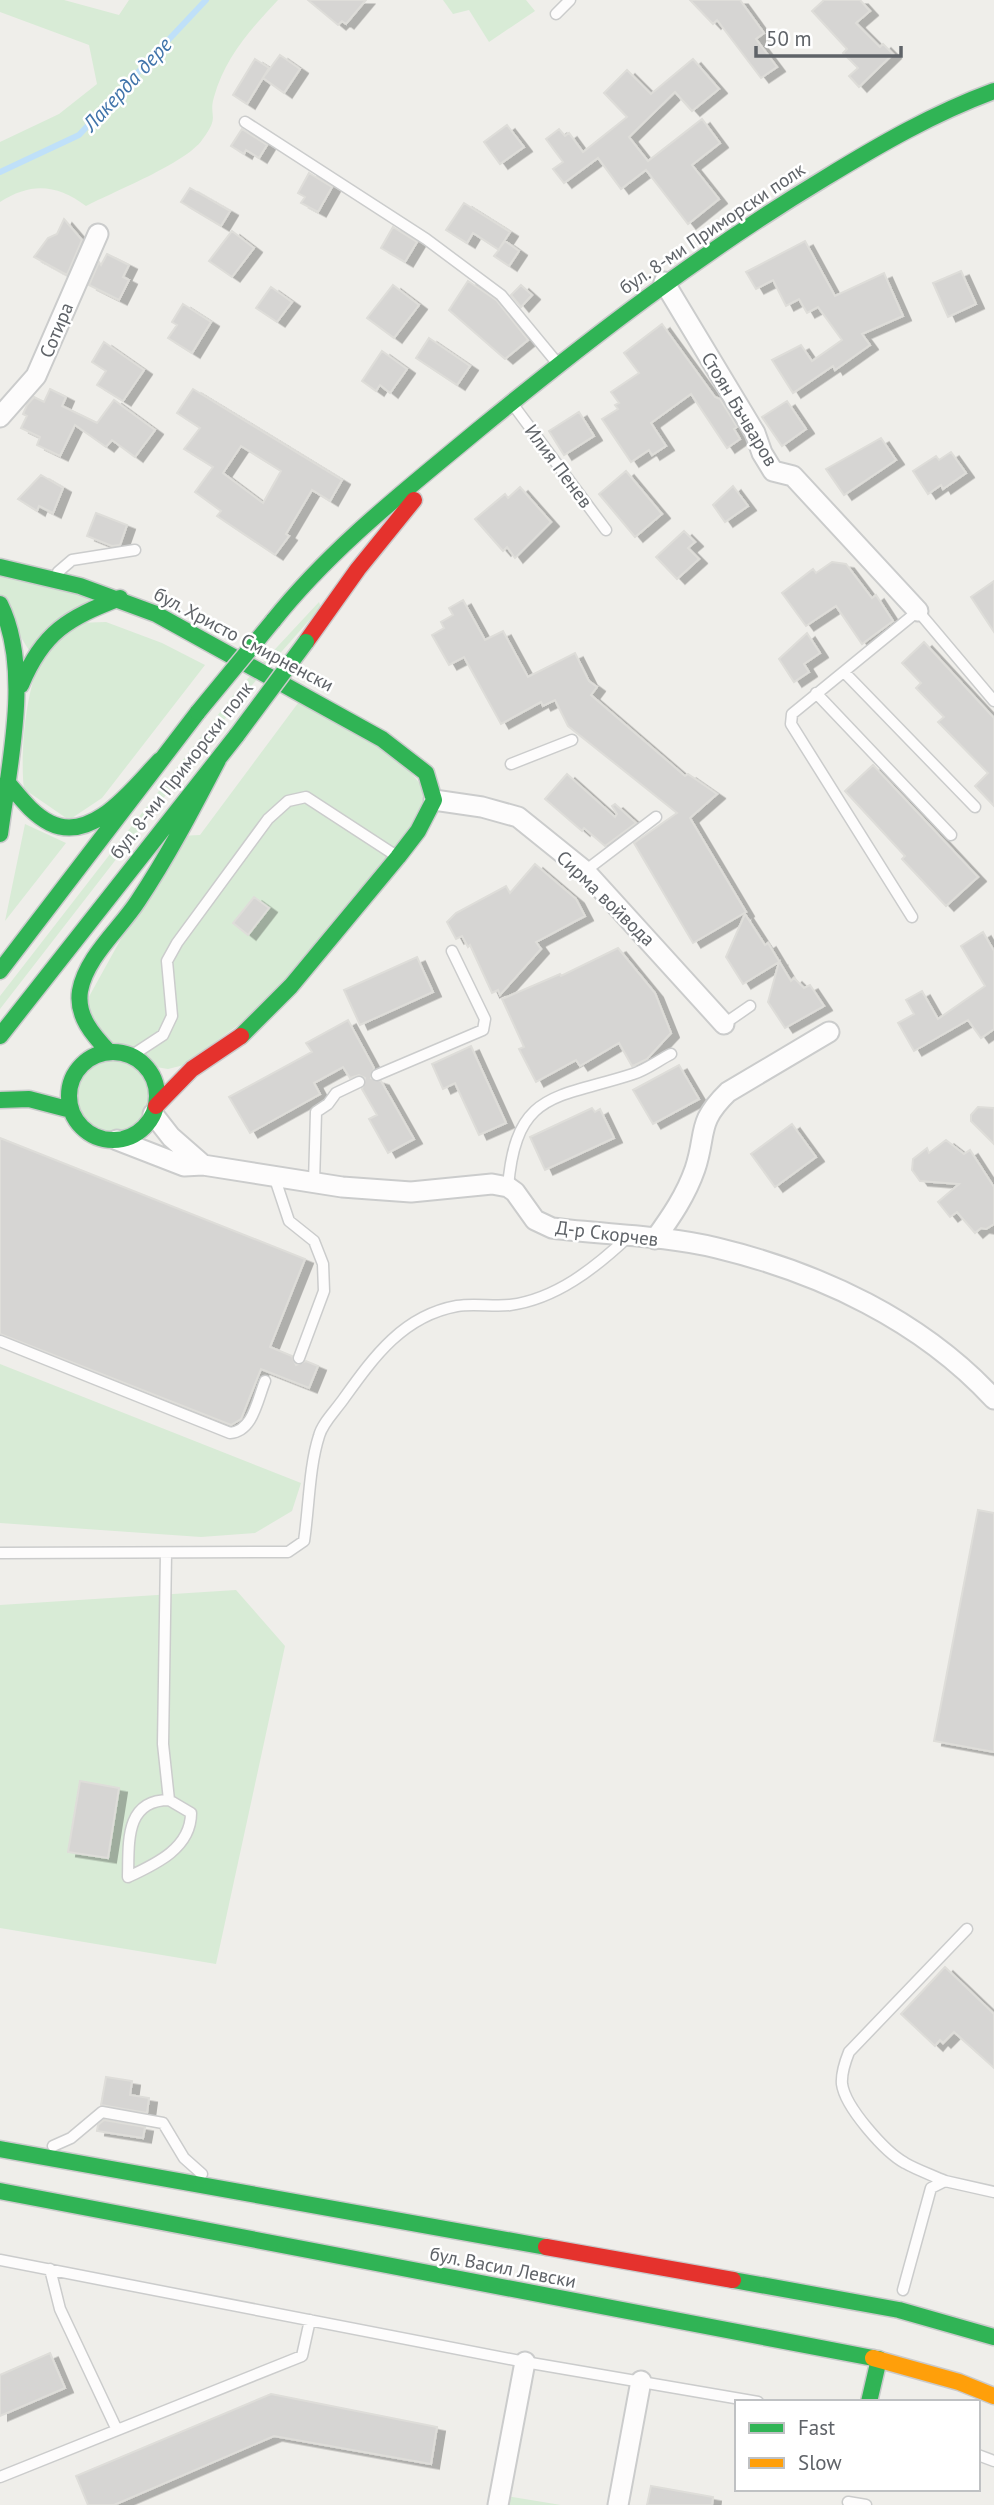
<svg xmlns="http://www.w3.org/2000/svg" width="994" height="2505" font-family="'PT Sans',sans-serif">
	<style>
		.green { fill: #d8ebd6 }
		.lines { fill: none; stroke-linecap: round; stroke-linejoin: round }
		.stream { stroke: #bfe0f9; stroke-width: 6 }
		.building { fill: #d6d5d3; stroke: #deddd9; stroke-width: 2; fill-rule: evenodd; filter: url(#shadow) }
		.lane-casing { stroke: #cbcccc; stroke-width: 13 }
		.street-casing { stroke: #cbcccc; stroke-width: 23 }
		.fast-casing { stroke: #cacacb; stroke-width: 19 }
		.slow-casing { stroke: #cacacb; stroke-width: 19 }
		.jam-casing { stroke: #cacacb; stroke-width: 19 }
		.lane { stroke: #fdfcfc; stroke-width: 10 }
		.street { stroke: #fdfcfc; stroke-width: 19 }
		.fast { stroke: #30b455; stroke-width: 16 }
		.slow { stroke: #ff9f0a; stroke-width: 16 }
		.jam { stroke: #e5322d; stroke-width: 16 }
		.fast-bridge-casing { stroke: #cacacb; stroke-width: 19; stroke-linecap: butt }
		.fast-bridge { stroke: #30b455; stroke-width: 16 }
		.labels { text-anchor: middle; dominant-baseline: central; stroke-width: 5; stroke-linejoin: round; paint-order: stroke }
		.street-label { font-size: 19px; fill: #5f6368; stroke: #fff }
		.water-label { font-size: 21px; font-style: italic; fill: #4174aa; stroke: #fff }
	</style>
	<defs>
		<filter id="shadow"><feDropShadow dx="8" dy="4.5" stdDeviation="0" flood-color="#0004"/></filter>
	</defs>
	<rect width="100%" height="100%" fill="#efeeea"/>
	<path class="green" d="M0,0H64L119,15L129,0H278C251,29 225,57 214,97C208,117 221,115 202,140C186,163 113,192 86,206C57,184 31,182 0,202V142L59,114L97,84L89,45L0,12Z
		M443,0H526L535,11L489,42L469,10L453,14Z
		M0,567L120,598L32,655L0,604Z
		M319,602L321,607L245,693L0,1009V996L238,689Z
		M106,622L162,643L205,665L102,798L69,820L24,789C20,759 25,687 42,660C50,647 64,635 75,623Z
		M304,695L382,739L434,800L291,986L184,1065L168,1069L144,1065C155,1079 157,1091 154,1109C152,1119 143,1129 135,1134C84,1164 31,1080 109,1052L81,1011L178,836L200,835Z
		M25,824L66,843L5,921Z
		M0,1364L301,1483L292,1511L255,1533L201,1537L0,1523Z
		M236,1590L285,1646L216,1964L0,1928V1605Z
		M507,2496L561,2505H505Z"/>
	<g class="lines">
		<path class="stream" d="M0,172L79,135L206,0"/>
	</g>
	<path class="building" d="M308,0H366L346,24L342,21L338,25Z
		M690,0H740L764,33L756,39L777,67L761,78L717,20L713,24Z
		M824,0H860L870,11L856,23L880,47L883,44L893,54L859,87L849,76L858,68L843,53L847,49L812,11Z
		M280,55L300,69L284,93L263,78Z
		M255,59L269,68L247,104L233,95Z
		M693,59L719,89L692,111L675,92L629,137L648,161L702,119L720,143L692,165L719,199L688,224L646,170L621,189L598,158L564,183L553,169L563,162L546,139L559,129L565,136L569,133L583,152L627,117L604,93L627,70L651,94Z
		M507,125L524,147L500,164L484,142Z
		M242,129L267,145L259,158L246,150L244,154L231,146Z
		M309,173L332,187L318,212L301,203L305,197L298,193Z
		M190,188L230,211L221,226L181,202Z
		M464,203L510,232L499,249L505,241L519,251L509,266L494,256L499,250L473,233L467,243L446,230Z
		M64,219L82,240L67,275L34,257L48,238L57,234Z
		M393,227L417,242L405,262L381,248Z
		M232,231L254,248L232,277L209,261Z
		M805,241L835,296L884,273L903,316L862,334L870,345L835,370L833,366L793,393L772,360L801,345L812,361L842,340L818,307L807,313L799,299L786,306L773,280L756,289L746,272Z
		M107,254L129,265L123,277L129,280L119,300L89,285L99,262L101,265Z
		M961,271L976,304L948,317L933,283Z
		M468,281L496,300L528,340L505,359L449,310Z
		M393,285L419,305L394,338L367,318Z
		M521,285L532,295L521,307L511,295Z
		M271,287L292,302L277,322L256,308Z
		M183,304L211,322L192,353L168,338L177,325L172,322Z
		M662,324L715,397L720,399L737,427L734,429L740,439L727,448L691,394L651,423L666,446L652,455L649,450L631,462L602,419L618,409L615,405L619,403L611,392L639,373L624,353Z
		M429,338L470,366L457,385L416,358Z
		M104,342L144,370L123,401L97,385L106,371L92,362Z
		M382,351L407,369L390,393L380,385L376,391L362,381Z
		M50,389L66,397L62,406L97,423L114,400L155,430L135,457L112,440L106,447L75,425L60,456L37,445L40,437L21,428L27,416L23,414L27,405L34,397L44,402Z
		M193,389L342,480L330,501L312,490L286,534L289,536L275,555L217,516L221,511L195,492L213,467L184,449L200,428L177,413ZM241,446L281,471L263,503L223,473Z
		M787,401L806,429L782,446L762,417Z
		M579,412L594,436L564,455L549,431Z
		M881,438L896,460L844,495L826,469Z
		M951,452L966,473L943,489L941,485L928,494L913,471L936,456L939,460Z
		M626,471L662,514L635,537L599,494Z
		M41,475L63,488L53,513L39,506L37,511L18,499Z
		M733,486L748,506L725,522L713,505Z
		M520,487L551,522L515,558L507,547L503,551L475,519L505,494L508,498Z
		M96,513L127,525L120,545L112,546L87,536Z
		M684,531L695,542L688,548L699,559L677,579L656,557Z
		M832,562L846,564L872,598L876,595L893,621L862,644L836,606L806,626L782,593L813,569L816,573Z
		M994,581V632L971,597Z
		M463,600L485,640L503,631L528,677L575,653L589,681L597,687L591,695L685,776L688,774L717,794L690,818L746,912L693,943L634,843L677,813L568,726L555,700L543,706L541,702L501,724L464,657L449,665L432,635L444,628L441,622L453,615L449,608Z
		M807,633L820,653L804,664L809,672L794,682L779,659Z
		M924,642L994,718V806L975,786L988,773L938,722L944,717L916,688L921,683L902,663Z
		M873,765L978,877L946,906L902,859L905,856L845,791Z
		M567,774L615,817L617,814L612,806L615,804L636,823L605,846L584,828L582,831L545,799Z
		M535,864L576,899L585,916L536,942L541,949L500,995L498,990L492,993L470,945L468,947L462,936L456,939L447,922L456,913L506,886L510,893Z
		M254,897L269,908L248,935L233,923Z
		M745,914L765,945L768,943L791,981L794,978L804,988L810,985L824,1006L785,1028L768,1002L779,962L743,984L726,957Z
		M983,932L994,951V1029L981,1038L968,1020L914,1051L898,1023L914,1014L906,1000L922,991L938,1019L985,986L961,946Z
		M618,948L655,993L671,1033L647,1059L635,1065L632,1066L619,1043L580,1066L576,1060L536,1082L519,1049L524,1047L502,999L560,974L561,976Z
		M417,957L433,992L360,1025L344,990Z
		M348,1020L374,1068L371,1078L381,1081L414,1139L388,1153L369,1119L377,1115L362,1089L365,1078L359,1075L350,1078L343,1067L314,1083L320,1094L250,1133L229,1097L312,1052L306,1043Z
		M471,1046L506,1123L479,1135L455,1083L443,1089L432,1064Z
		M679,1065L699,1099L653,1124L633,1090Z
		M978,1107L994,1108V1144L971,1121V1115Z
		M592,1108L595,1112L600,1109L614,1138L545,1170L530,1137Z
		M792,1124L816,1157L775,1187L751,1154Z
		M0,1138L305,1259L270,1347L292,1356L296,1365L306,1361L318,1366L309,1388L261,1369L241,1419L231,1425L0,1334Z
		M946,1140L964,1154L970,1150L994,1187V1224L986,1229L981,1228L975,1233L957,1212L950,1217L938,1202L959,1184L920,1181L912,1170L913,1159L927,1148L929,1153Z
		M978,1510L994,1513V1752L934,1741Z
		M80,1781L119,1788L108,1858L68,1852Z
		M945,1967L994,2014V2068L954,2032L943,2043L940,2040L935,2046L901,2014Z
		M106,2077L132,2081L130,2095L149,2098L147,2113L101,2105Z
		M104,2120L145,2127L143,2138L97,2131L98,2125Z
		M50,2353L65,2388L0,2416V2375Z
		M271,2394L437,2427L431,2464L274,2436L114,2505H88L76,2476Z
		M651,2486L713,2497L712,2505H647Z"/>
	<g class="lines">
		<g class="lane-casing">
			<path id="lane" d="M556,14L570,0
				M245,122L426,239L501,295L558,364
				M514,406L606,530
				M58,572L72,560L135,550
				M844,672L975,807
				M816,693L951,835
				M511,764L572,740
				M585,871L656,817
				M912,917L791,724L792,714L918,611L994,701
				M724,1024L750,1006
				M131,1056L163,1035L172,1016L167,961L177,943L268,819L288,801L306,797L395,855
				M377,1075L483,1030L485,1019L452,951
				M274,1176L289,1221L314,1241L323,1264L324,1291L299,1358
				M314,1183L316,1112L328,1104L336,1093L359,1082
				M508,1187C516,1090 556,1099 633,1074C646,1070 659,1060 671,1054
				M0,1341L230,1433C253,1431 257,1401 265,1381
				M0,1553L288,1552L304,1541C309,1508 309,1467 319,1436C322,1424 334,1412 342,1401C373,1358 402,1316 457,1306C474,1303 493,1307 510,1305C556,1299 595,1268 628,1237
				M166,1553L163,1744L169,1800C124,1800 129,1844 128,1877C156,1864 191,1848 191,1813L169,1800
				M53,2146L71,2138L102,2112L163,2123L184,2158L202,2174
				M945,2181C932,2175 917,2170 905,2163C885,2152 845,2107 842,2084C841,2073 845,2062 849,2052L967,1929
				M0,2260L525,2362L758,2402
				M50,2269L60,2309L117,2430
				M903,2290L931,2188L945,2181L994,2192
				M978,2455L994,2461
				M0,2477L302,2356L310,2320
				M848,2502L866,2505"/>
		</g>
		<g class="street-casing">
			<path id="street" d="M664,282L755,433L762,453L773,471L793,476L918,611
				M0,417L36,376L98,234
				M434,800L482,807L518,817L585,871L724,1024
				M153,1114L171,1137L203,1165
				M117,1140L184,1166L203,1165L342,1187L411,1192L492,1184L508,1187L515,1192L535,1220L552,1228C606,1235 664,1235 717,1248C820,1273 921,1320 994,1399
				M655,1239C671,1217 686,1195 695,1169C707,1133 696,1123 728,1092L829,1032
				M498,2505L525,2362
				M618,2505L641,2381"/>
		</g>
		<g class="fast-casing">
			<path id="fast" d="M0,567L80,586L156,614L382,739L426,773L434,800L418,831L398,857L291,986L241,1036
				M0,604C32,668 9,766 0,834
				M273,621C332,547 406,490 478,430C589,339 702,252 825,178C879,145 934,113 994,91
				M21,685C43,632 68,618 120,598
				M7,782C20,797 32,814 50,823C93,844 134,787 160,760
				M0,971L198,712
				M0,1036L237,735
				M109,1052C93,1035 76,1016 80,991C86,957 120,929 138,901C168,856 193,808 218,760
				M69 1096a44 44 0 1 1 88 0a44 44 0 1 1-88 0Z
				M0,1100L29,1099L71,1110
				M0,2149L546,2247
				M0,2191L873,2358
				M733,2280L899,2310L994,2337
				M869,2402L879,2359"/>
		</g>
		<g class="slow-casing">
			<path id="slow" d="M873,2358L959,2382L994,2396"/>
		</g>
		<g class="jam-casing">
			<path id="jam" d="M306,642L358,569L414,500
				M156,1106L192,1069L241,1036
				M546,2247L733,2280"/>
		</g>
		<use href="#lane" class="lane"/>
		<use href="#street" class="street"/>
		<use href="#fast" class="fast"/>
		<use href="#slow" class="slow"/>
		<use href="#jam" class="jam"/>
		<g class="fast-bridge-casing">
			<path id="fast-bridge" d="M198,712L273,621
				M237,735L306,642"/>
		</g>
		<use href="#fast-bridge" class="fast-bridge"/>
	</g>
	<g class="labels">
		<g class="street-label">
			<text transform="translate(712 228) rotate(-34)">бул. 8-ми Приморски полк</text>
			<text transform="translate(56 330) rotate(-67)">Сотира</text>
			<text transform="translate(740 409) rotate(59)">Стоян Бъчваров</text>
			<text transform="translate(559 466) rotate(53)">Илия Пенев</text>
			<text transform="translate(244 639) rotate(28)">бул. Христо Смирненски</text>
			<text transform="translate(181 770) rotate(-52)">бул. 8-ми Приморски полк</text>
			<text transform="translate(606 898) rotate(44)">Сирма войвода</text>
			<text transform="translate(607 1233) rotate(7)">Д-р Скорчев</text>
			<text transform="translate(503 2267) rotate(11)">бул. Васил Левски</text>
		</g>
		<g class="water-label">
			<text transform="translate(127 84) rotate(-47)">Лакерда дере</text>
		</g>
	</g>
	<rect x="735" y="2400" width="245" height="91" fill="#ffffff" stroke="#bfc1c3" stroke-width="2"/>
	<rect x="749" y="2423" width="35" height="10" fill="#30b455" stroke="#bfc1c3" stroke-width="2"/>
	<text x="798" y="2435" font-size="21" fill="#5f6368">Fast</text>
	<rect x="749" y="2458" width="35" height="10" fill="#ff9f0a" stroke="#bfc1c3" stroke-width="2"/>
	<text x="798" y="2470" font-size="21" fill="#5f6368">Slow</text>
	<path d="M756 46v10h145v-10" fill="none" stroke="#5f6368" stroke-width="3.5"/>
	<text x="766" y="46" font-size="21" fill="#5f6368" stroke="#ffffff" stroke-width="5" paint-order="stroke">50 m</text>
</svg>
